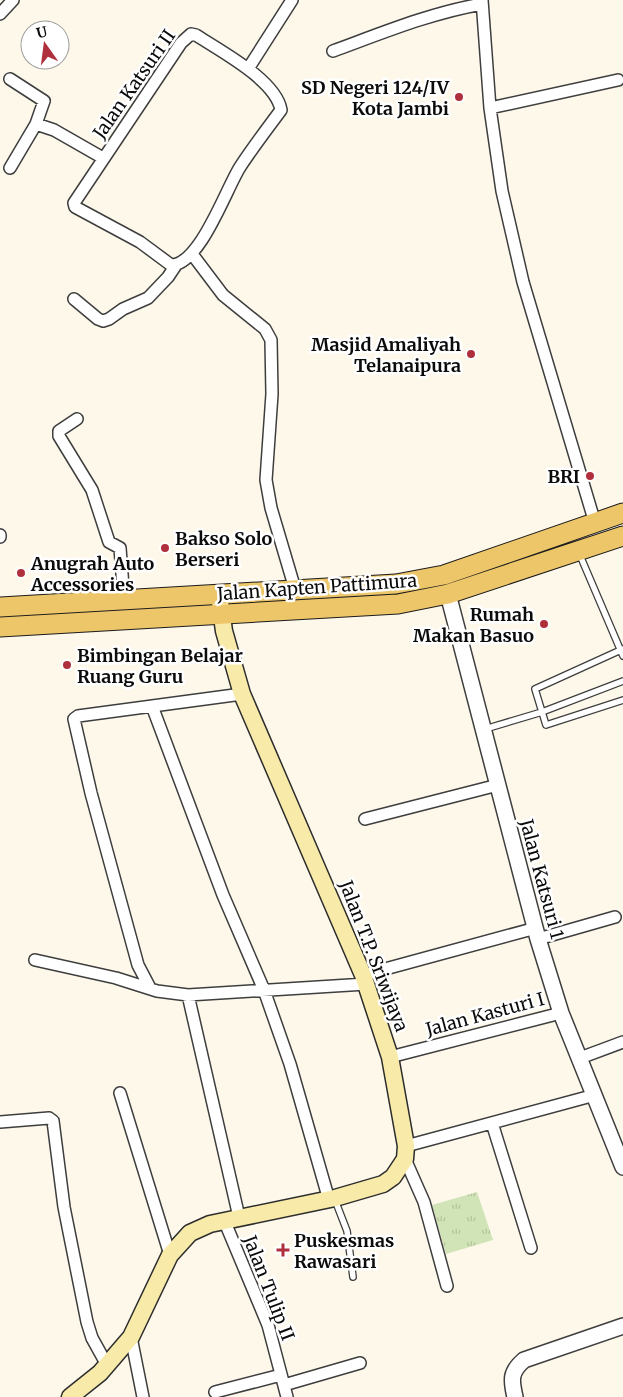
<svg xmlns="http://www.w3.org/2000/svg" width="623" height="1397" font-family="Merriweather,serif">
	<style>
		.grass { fill: url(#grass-tufts) }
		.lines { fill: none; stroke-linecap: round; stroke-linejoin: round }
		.service-casing { stroke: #3e3e3e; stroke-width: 8 }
		.minor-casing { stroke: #3e3e3e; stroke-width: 14 }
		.tertiary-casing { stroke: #3e3e3e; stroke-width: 18 }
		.secondary-casing { stroke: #2d2d2d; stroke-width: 19 }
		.primary-casing { stroke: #1c1c1c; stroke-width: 21 }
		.service { stroke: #fff; stroke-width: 5.5 }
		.minor { stroke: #fff; stroke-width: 11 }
		.tertiary { stroke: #fff; stroke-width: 15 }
		.secondary { stroke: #f8ebaa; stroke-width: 16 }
		.primary { stroke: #edc66a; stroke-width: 19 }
		.poi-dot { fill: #af2f3c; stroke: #fff; stroke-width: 2 }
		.labels { text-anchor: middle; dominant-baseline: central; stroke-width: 5; stroke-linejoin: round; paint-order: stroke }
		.street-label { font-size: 18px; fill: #0b0b0b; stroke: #fff }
		.poi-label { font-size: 18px; font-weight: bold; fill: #0b0b0b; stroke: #fff; text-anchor: end }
	</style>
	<defs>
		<pattern id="grass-tufts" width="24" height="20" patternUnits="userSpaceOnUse" patternTransform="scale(1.25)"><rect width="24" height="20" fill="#d1e4b7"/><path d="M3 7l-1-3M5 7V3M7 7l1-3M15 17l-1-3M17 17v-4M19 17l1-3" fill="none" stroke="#b2c29c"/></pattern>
	</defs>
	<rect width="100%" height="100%" fill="#fdf8ea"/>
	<path class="grass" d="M477,1192L493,1240L446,1254L432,1205Z"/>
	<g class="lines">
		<g class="service-casing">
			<path id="service" d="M579,553L623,656
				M623,649L535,689L546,725L623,700
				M485,729L542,712L623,681
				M335,1200L347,1231L353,1277"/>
		</g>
		<g class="minor-casing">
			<path id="minor" d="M482,0L490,108L502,191L523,282L595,523
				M0,14L13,0
				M191,34L196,35C220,51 276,80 281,110C267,129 253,147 240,167C226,189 200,265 171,265L140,242L75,207L74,203L181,43Z
				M333,51C382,33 430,13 482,4
				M248,69L292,0
				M10,79L44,101L36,124
				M490,108L618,80
				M10,168L36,124L54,130L103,158
				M192,254L223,295L265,329L271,340L272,394L266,480L271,508L295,589
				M74,299L98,319L103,321L109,319L123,309L148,298L168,277L176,265
				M77,419L59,431V436L92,490L109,542L120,548L124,600
				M0,535V537
				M152,706L223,895L264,990L290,1064L329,1200
				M365,819L498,785
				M538,939L615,917
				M35,960L116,978L157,991L188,995L366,984
				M363,975L536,928
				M149,986L138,965L91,793L74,719L78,716L242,694
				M188,995L239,1217
				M390,1057L561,1013
				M580,1058L623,1042
				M120,1093L170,1255
				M0,1122L49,1118L53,1121L64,1207L87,1322L92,1338L107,1365
				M492,1123L531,1248
				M406,1146L595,1095
				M405,1159L424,1202L447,1286
				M224,1220L268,1325L287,1397
				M131,1337L143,1397
				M284,1385L360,1363
				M215,1392L281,1375"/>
		</g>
		<g class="tertiary-casing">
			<path id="tertiary" d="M448,594L538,939L561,1013L623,1167
				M515,1397C511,1380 510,1372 524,1360L623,1326"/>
		</g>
		<g class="secondary-casing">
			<path id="secondary" d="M70,1397L100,1373L131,1337L170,1255L190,1233L210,1224L335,1198L383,1184L393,1177L405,1159L406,1146L390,1057L363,975L242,694L224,631L220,602"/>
		</g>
		<g class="primary-casing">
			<path id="primary" d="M0,607L396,584L444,575L623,513
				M0,627L398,604L448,594L623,536"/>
		</g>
		<use href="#service" class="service"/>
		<use href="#minor" class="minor"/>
		<use href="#tertiary" class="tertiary"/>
		<use href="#secondary" class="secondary"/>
		<use href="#primary" class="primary"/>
	</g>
	<g class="poi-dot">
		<circle cx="459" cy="97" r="5"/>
		<circle cx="471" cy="354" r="5"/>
		<circle cx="590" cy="476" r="5"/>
		<circle cx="165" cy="548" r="5"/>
		<circle cx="21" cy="573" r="5"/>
		<circle cx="544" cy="624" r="5"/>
		<circle cx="67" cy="665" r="5"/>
		<path d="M280.5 1242.5h5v5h5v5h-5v5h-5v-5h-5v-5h5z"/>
	</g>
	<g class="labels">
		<g class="street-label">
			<text transform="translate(134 84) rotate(-55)">Jalan Katsuri II</text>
			<text transform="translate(317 587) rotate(-4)">Jalan Kapten Pattimura</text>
			<text transform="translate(542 879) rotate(75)">Jalan Katsuri 1</text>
			<text transform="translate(374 956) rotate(69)">Jalan T.P. Sriwijaya</text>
			<text transform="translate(485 1014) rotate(-15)">Jalan Kasturi I</text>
			<text transform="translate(269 1288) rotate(69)">Jalan Tulip II</text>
		</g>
		<g class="poi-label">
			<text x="449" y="87">SD Negeri 124/IV<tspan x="449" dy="21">Kota Jambi</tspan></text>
			<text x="461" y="344">Masjid Amaliyah<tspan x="461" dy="21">Telanaipura</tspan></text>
			<text x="580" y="476">BRI</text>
			<text x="175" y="538" text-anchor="start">Bakso Solo<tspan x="175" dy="21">Berseri</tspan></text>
			<text x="31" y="563" text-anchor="start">Anugrah Auto<tspan x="31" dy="21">Accessories</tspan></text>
			<text x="534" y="614">Rumah<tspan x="534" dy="21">Makan Basuo</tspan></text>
			<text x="77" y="655" text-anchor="start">Bimbingan Belajar<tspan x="77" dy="21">Ruang Guru</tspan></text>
			<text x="294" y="1240" text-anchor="start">Puskesmas<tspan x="294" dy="21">Rawasari</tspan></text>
		</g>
	</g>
	<g transform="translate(45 45) rotate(346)"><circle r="24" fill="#ffffff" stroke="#9d9d9d"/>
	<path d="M0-4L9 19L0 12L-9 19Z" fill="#af2f3c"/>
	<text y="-8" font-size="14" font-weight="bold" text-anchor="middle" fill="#0b0b0b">U</text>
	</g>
</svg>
